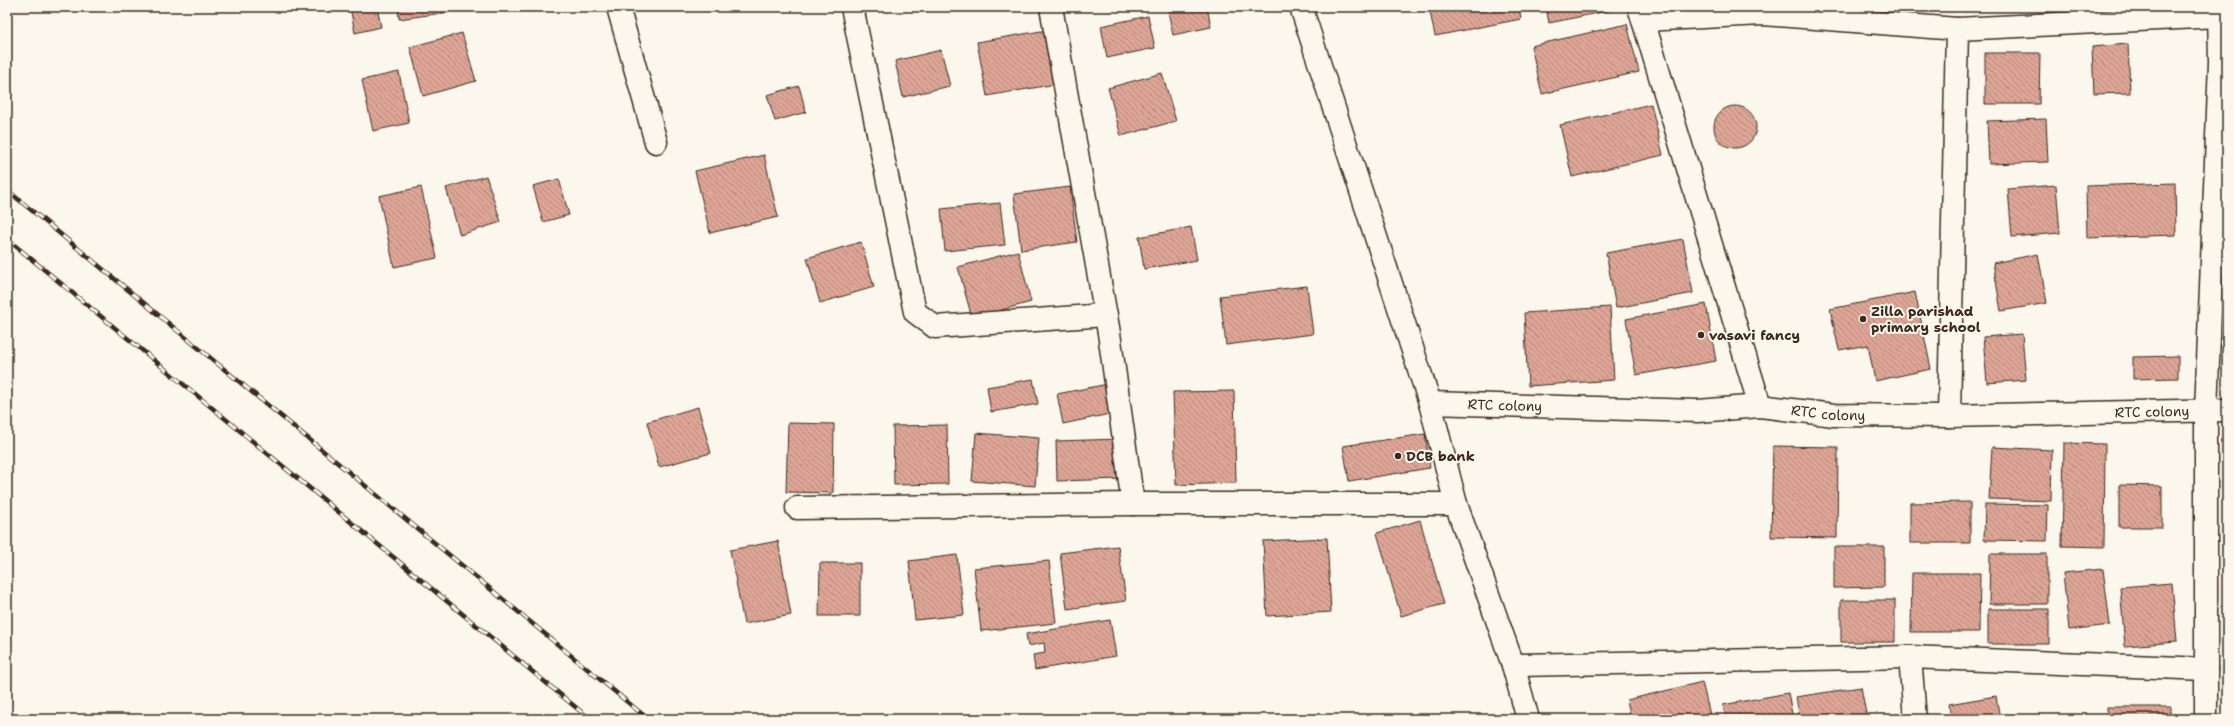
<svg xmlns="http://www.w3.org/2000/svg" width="2234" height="726" font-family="'Shantell Sans',sans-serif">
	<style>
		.building { fill: url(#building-back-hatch); stroke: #3b2a1e }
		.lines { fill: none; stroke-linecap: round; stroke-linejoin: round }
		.street-casing { stroke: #3b2a1e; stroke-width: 25 }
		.highway-casing { stroke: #3b2a1e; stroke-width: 25 }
		.street { stroke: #fbf7ec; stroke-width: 22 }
		.highway { stroke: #fbf7ec; stroke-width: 22 }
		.rail-casing { stroke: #3b2a1e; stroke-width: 4.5 }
		.rail { stroke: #fbf7ec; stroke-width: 3; stroke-dasharray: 9; stroke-linecap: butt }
		.poi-dot { fill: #3b2a1e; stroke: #fbf7ec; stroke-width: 1.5 }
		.labels { text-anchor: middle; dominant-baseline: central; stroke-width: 4; stroke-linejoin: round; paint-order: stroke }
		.poi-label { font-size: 14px; font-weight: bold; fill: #3b2a1e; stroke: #fbf7ec; text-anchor: start }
		.street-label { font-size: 14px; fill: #3b2a1e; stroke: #fbf7ec }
	</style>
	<defs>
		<pattern id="building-back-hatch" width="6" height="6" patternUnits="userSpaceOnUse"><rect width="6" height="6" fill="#dda596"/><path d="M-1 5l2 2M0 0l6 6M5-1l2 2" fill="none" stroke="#b4877a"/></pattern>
	</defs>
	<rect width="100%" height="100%" fill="#fbf7ec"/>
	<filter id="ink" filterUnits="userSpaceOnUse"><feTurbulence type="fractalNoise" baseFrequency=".025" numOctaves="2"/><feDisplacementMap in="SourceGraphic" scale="8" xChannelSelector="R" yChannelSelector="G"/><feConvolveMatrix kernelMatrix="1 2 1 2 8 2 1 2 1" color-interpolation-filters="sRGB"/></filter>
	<g filter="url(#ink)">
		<path class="building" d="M350,7H377L381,27L355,33Z
			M398,7H449L450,12L399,19Z
			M1188,7H1207L1211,27L1173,35L1168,11Z
			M1429,7H1519L1521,19L1435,36Z
			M1546,7H1627L1549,23Z
			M1148,16L1155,48L1107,58L1101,26Z
			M1627,24L1639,72L1542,94L1531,46Z
			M1053,29L1062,83L987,96L977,42Z
			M462,33L476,81L423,96L410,47Z
			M2128,44L2130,93L2094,94L2092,47Z
			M941,50L950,86L903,97L895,61Z
			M1985,53H2040L2039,104H1985Z
			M399,72L409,123L373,131L362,80Z
			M1162,73L1176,121L1121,136L1108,88Z
			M799,86L806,112L775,121L767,95Z
			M1651,104L1663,155L1572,177L1560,125Z
			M1714 127a21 21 0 1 1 42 0a21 21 0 1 1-42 0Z
			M2046,119L2048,162L1989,164L1987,121Z
			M764,155L778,217L710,233L695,171Z
			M486,176L501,222L460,235L446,188Z
			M559,179L569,215L543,222L533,186Z
			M2175,183L2176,235L2087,238L2086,186Z
			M2056,185L2060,233L2012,237L2008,189Z
			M421,187L437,258L394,267L379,196Z
			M1070,187L1077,242L1021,250L1014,194Z
			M1000,203L1005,245L945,251L941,209Z
			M1191,227L1197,260L1144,269L1139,237Z
			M1683,239L1693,293L1616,308L1606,253Z
			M861,242L874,287L820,303L807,258Z
			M1018,251L1031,302L972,318L958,267Z
			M2038,254L2047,303L2001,311L1993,263Z
			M1307,286L1313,334L1226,345L1220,296Z
			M1915,292L1931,369L1875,381L1868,345L1839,350L1830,309Z
			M1706,304L1716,361L1636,375L1626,319Z
			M1610,307L1614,380L1528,386L1524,313Z
			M2022,334L2026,380L1987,383L1983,337Z
			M2178,356V378L2133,379V357Z
			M1033,379L1038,404L991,412L987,387Z
			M1113,383L1119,412L1063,424L1057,394Z
			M1234,391L1236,483L1176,485L1173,392Z
			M698,407L711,453L659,467L647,422Z
			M788,423L834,424L833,493L786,492Z
			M947,425L948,484L894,485L893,426Z
			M976,433L1039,438L1035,486L972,481Z
			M1425,434L1430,468L1349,481L1343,446Z
			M1120,439L1122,479L1057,481L1056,441Z
			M2064,443L2105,444L2104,547L2062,546Z
			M1773,446L1838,447L1837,538L1771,537Z
			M1992,447L2052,450L2051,501L1989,499Z
			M2119,485L2162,486V527H2119Z
			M1970,502V543H1910V503Z
			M1985,504L2048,505L2047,541L1984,540Z
			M1420,520L1444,604L1401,616L1377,533Z
			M1327,538L1331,612L1267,616L1263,541Z
			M778,541L791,615L744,624L730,550Z
			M1118,546L1126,601L1067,609L1060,553Z
			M1834,547H1884V587L1834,588Z
			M1990,554H2047V604H1989Z
			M957,555L964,615L915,620L909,561Z
			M1049,561L1056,623L981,631L974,568Z
			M820,563H860V616H819Z
			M2103,569L2110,625L2069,630L2063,573Z
			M1912,573H1980L1979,632H1911Z
			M2172,583L2177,642L2125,646L2120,587Z
			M1841,600H1895V642H1841Z
			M1988,609H2049V644H1988Z
			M1110,620L1116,656L1035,670L1033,655L1045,653L1044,643L1028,646L1026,634Z
			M1702,682L1711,719H1631L1627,700Z
			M1861,687L1867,719H1800L1796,697Z
			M1788,693L1793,719H1726L1723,705Z
			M1996,696L2000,719H1952L1949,704Z
			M2107,707H2171V719H2107Z"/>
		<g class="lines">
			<g class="street-casing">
				<g id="street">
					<path d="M618,7L656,142"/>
					<path d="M852,7L915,312L935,327L1106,315"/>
					<path d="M1051,7L1109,333L1133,504"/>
					<path d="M1639,7L1760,406"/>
					<path d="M1643,20L1763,14L1957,29L2219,16"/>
					<path id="s1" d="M1430,403L1698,411L1760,406L1834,415L1949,416L2227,410"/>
					<path d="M1949,416L1957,29"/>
					<path d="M797,508L1133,504H1456"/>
					<path d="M1910,657L1915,719"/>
					<path d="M1513,665L1910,657L2206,669"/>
					<path d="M2206,719V411L2220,62L2219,7"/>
				</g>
			</g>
			<g class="highway-casing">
				<path id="highway" d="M1301,7L1430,403L1456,504L1513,665L1528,719"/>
			</g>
			<use href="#street" class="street"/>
			<use href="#highway" class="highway"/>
			<g class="rail-casing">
				<path id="rail" d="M7,190L648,719
					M7,239L590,719"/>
			</g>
			<use href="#rail" class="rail"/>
		</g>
	</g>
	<g class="poi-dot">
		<circle cx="1863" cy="319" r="4"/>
		<circle cx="1701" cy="335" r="4"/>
		<circle cx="1398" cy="456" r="4"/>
	</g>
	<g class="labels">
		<g class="poi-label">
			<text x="1871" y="311">Zilla parishad<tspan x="1871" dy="16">primary school</tspan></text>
			<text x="1709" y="335">vasavi fancy</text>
			<text x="1406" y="456">DCB bank</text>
		</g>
		<g class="street-label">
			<text stroke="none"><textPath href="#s1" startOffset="75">RTC colony</textPath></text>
			<text stroke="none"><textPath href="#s1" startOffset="399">RTC colony</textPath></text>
			<text stroke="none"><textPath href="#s1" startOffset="723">RTC colony</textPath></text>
		</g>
	</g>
	<rect width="2234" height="726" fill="none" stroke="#fbf7ec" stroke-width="24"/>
	<rect x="12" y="12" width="2210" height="702" fill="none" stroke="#3b2a1e" stroke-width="1.5" filter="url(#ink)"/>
</svg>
